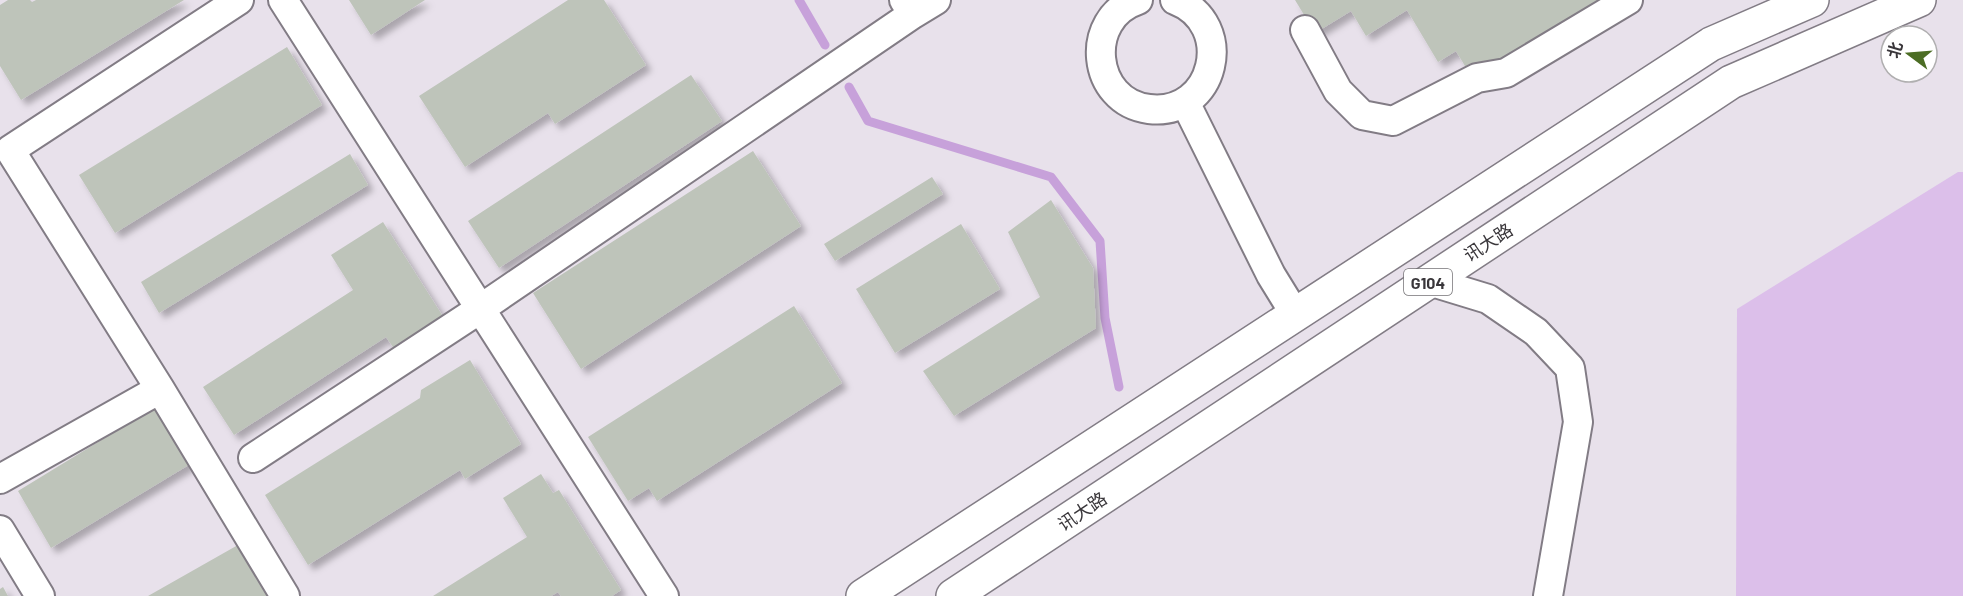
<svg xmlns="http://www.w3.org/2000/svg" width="1963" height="596" font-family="Barlow,'Noto Sans SC',sans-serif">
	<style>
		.green { fill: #dcbfea }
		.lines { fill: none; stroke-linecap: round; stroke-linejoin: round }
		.stream { stroke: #c7a1da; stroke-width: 9 }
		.building { fill: #bec4ba; filter: url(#shadow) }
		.street-casing { stroke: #827c85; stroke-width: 32 }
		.highway-casing { stroke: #827c85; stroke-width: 36 }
		.street { stroke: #fff; stroke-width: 28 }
		.highway { stroke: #fff; stroke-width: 33 }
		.labels { text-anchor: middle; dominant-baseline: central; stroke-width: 4.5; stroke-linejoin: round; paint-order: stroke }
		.shield { fill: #fff; stroke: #747275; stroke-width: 1.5 }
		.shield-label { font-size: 16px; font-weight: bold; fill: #39363a }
		.street-label { font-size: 18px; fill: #39363a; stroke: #fff }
	</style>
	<defs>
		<filter id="shadow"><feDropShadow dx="5.5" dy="5.5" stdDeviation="3" flood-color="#0004"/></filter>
	</defs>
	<rect width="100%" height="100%" fill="#e8e1eb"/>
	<path class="green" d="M1958,172H1963V596H1736L1737,309Z"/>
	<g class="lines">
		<path class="stream" d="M799,0L825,45
			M849,87L868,121L1051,177L1100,241L1105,318L1119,387"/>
	</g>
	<path class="building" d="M8,0H30L32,2L36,0H184L21,100L0,66V5Z
		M349,0H425L371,35Z
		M568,0H604L646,65L555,124L548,113L465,167L419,96Z
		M1295,0H1606L1490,71L1484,61L1468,71L1456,51L1438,62L1407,10L1366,36L1351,11L1315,33Z
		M287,47L322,105L115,233L79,175Z
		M691,75L722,121L499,268L468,221Z
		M753,151L801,226L581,369L533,293Z
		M350,154L368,185L159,313L141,282Z
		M932,177L943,194L835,261L824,244Z
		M1051,200L1093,268L1096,328L954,416L923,371L1040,297L1008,232Z
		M383,222L444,318L395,350L386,337L234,435L203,387L353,290L331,255Z
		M961,224L1000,289L895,353L856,289Z
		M794,306L842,383L657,501L649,488L628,501L588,437Z
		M470,360L521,444L465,479L460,470L308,565L265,495L420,398L421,390Z
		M157,406L192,463L51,548L18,491Z
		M541,474L553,493L559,490L621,590L612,596H561L558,592L551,596H433L527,537L503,498Z
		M245,541L275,596H148Z
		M3,587L8,596H0V589Z"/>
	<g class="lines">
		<g class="street-casing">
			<path id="street" d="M283,0L664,596
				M904,0L913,14L936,0
				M1138,0C1083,18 1091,102 1149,109C1215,117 1237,24 1175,0
				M1305,30L1338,91L1362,115L1393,121L1477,78L1506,73L1628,0
				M1185,102L1271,275L1295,314
				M1429,281L1488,299L1536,332L1570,368L1578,422L1548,596
				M160,389L285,596
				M253,458L480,309L913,14
				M0,479L160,389L10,150L239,0
				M0,530L40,596"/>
		</g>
		<g class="highway-casing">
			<path id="highway" d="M863,596L1711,44L1812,0
				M953,596L1731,82L1919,0"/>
		</g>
		<use href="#street" class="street"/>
		<use href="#highway" class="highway"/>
	</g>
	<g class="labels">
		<rect class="shield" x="1404" y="269" width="48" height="26" rx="4.5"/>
		<g class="shield-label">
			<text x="1428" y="282">G104</text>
		</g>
		<g class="street-label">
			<text transform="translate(1488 242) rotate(-33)">讯大路</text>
			<text transform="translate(1082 511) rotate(-34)">讯大路</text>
		</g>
	</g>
	<g transform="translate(1909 54) rotate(286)"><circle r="28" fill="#ffffff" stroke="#b0afb0" stroke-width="1.5"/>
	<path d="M0-4.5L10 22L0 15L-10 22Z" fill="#4c6d24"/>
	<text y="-9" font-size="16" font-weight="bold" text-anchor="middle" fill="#39363a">北</text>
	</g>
</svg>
